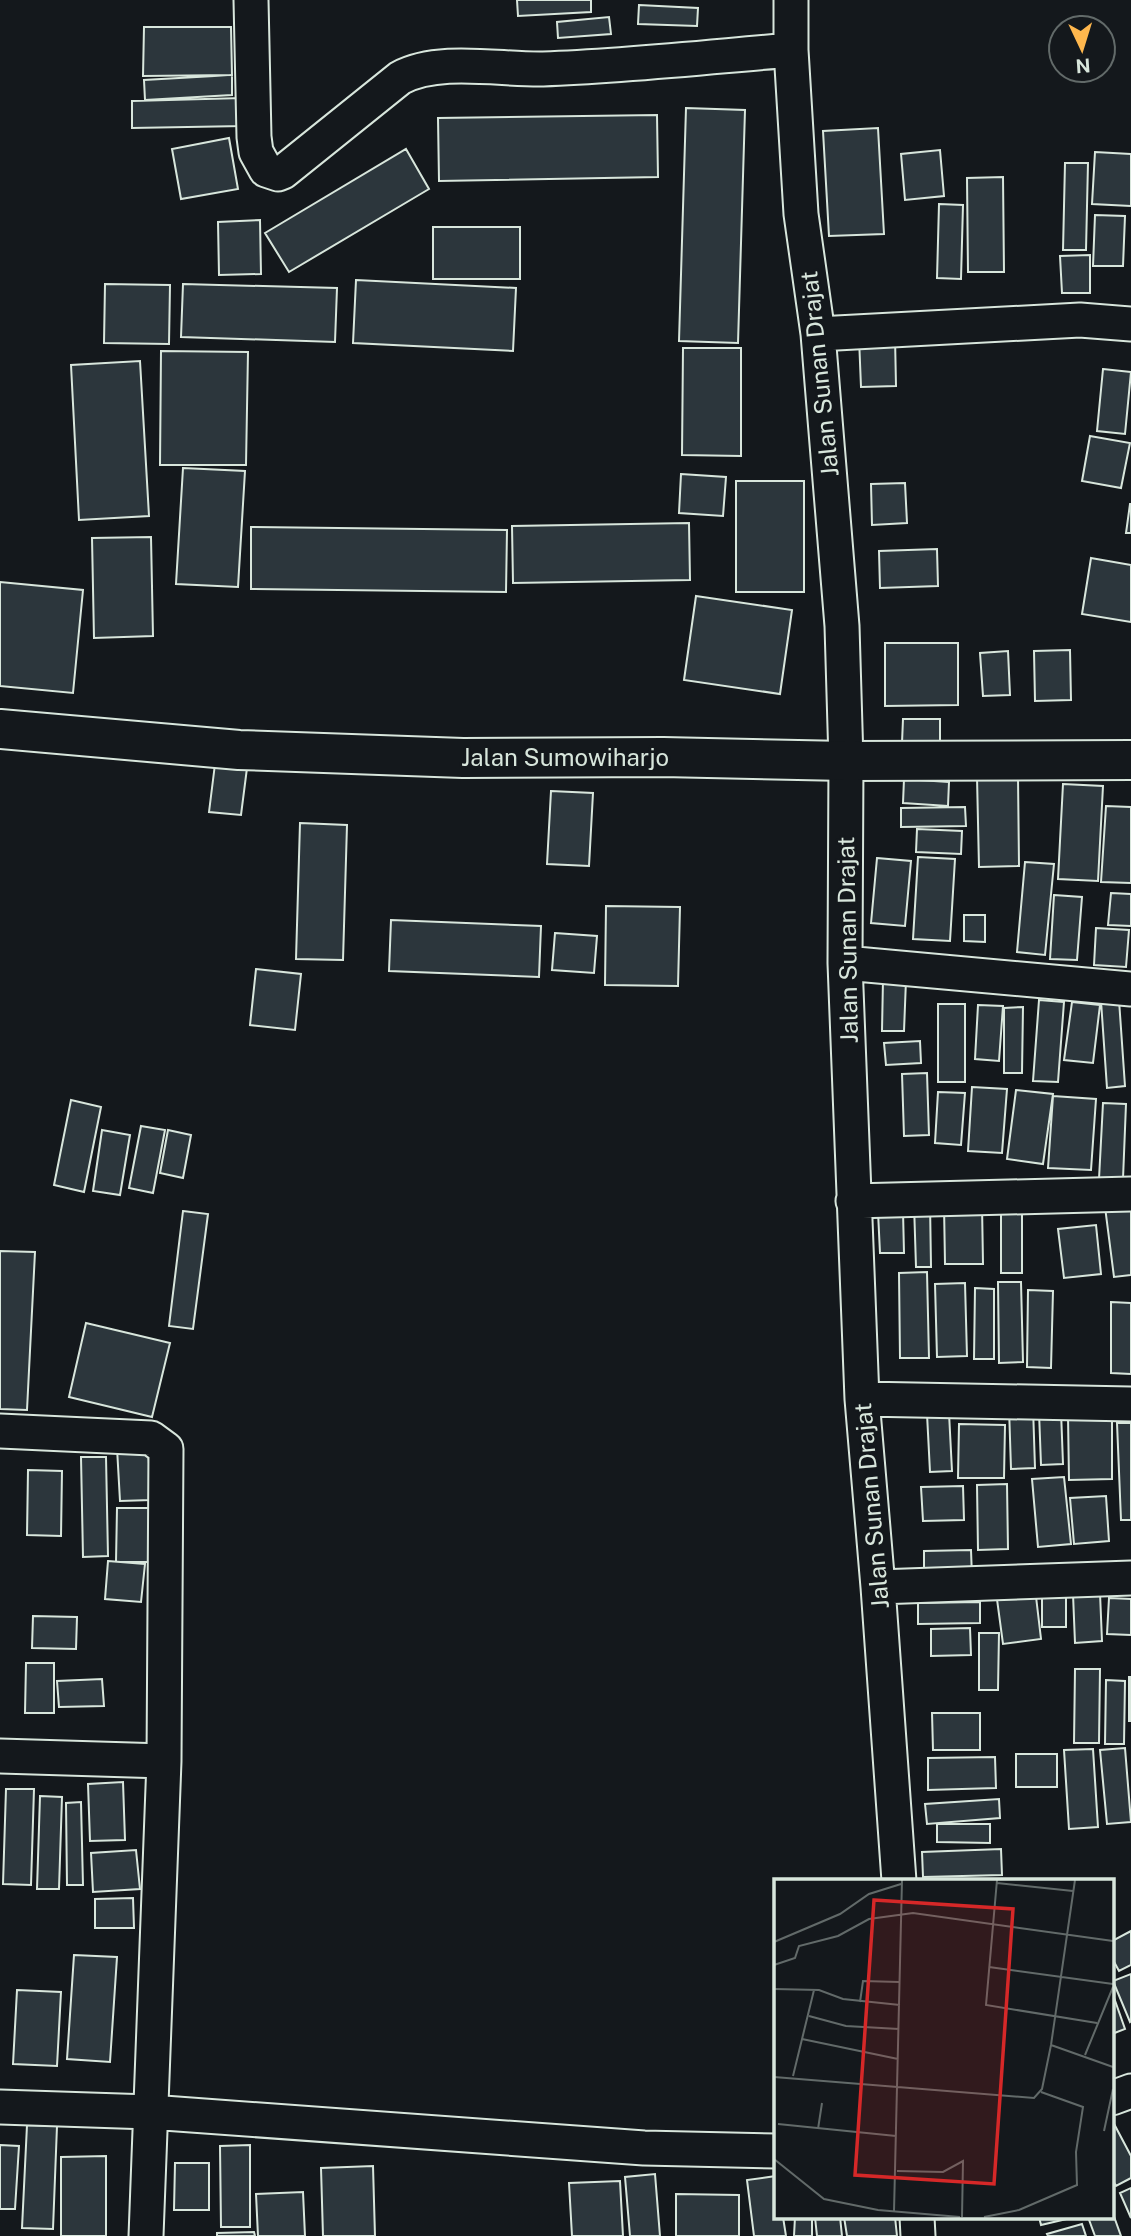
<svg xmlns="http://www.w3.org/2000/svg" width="1131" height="2236" font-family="'Public Sans',sans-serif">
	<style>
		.building { fill: #2c363c; stroke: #d8e6dc; stroke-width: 2 }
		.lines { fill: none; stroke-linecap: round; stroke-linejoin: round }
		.street-casing { stroke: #d8e6dc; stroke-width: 37 }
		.secondary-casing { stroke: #d8e6dc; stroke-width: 42 }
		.street { stroke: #14181c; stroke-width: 33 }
		.secondary { stroke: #14181c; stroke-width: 38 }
		.labels { text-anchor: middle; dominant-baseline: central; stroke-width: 5; stroke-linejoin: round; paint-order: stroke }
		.street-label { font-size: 24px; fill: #d8e6dc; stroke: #14181c }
		.inset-road { fill: none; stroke: #626a69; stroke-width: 2 }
		.view { fill: #d62828; fill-opacity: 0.15; stroke: #d62828; stroke-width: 3.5 }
		.inset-edge { fill: none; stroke: #d8e6dc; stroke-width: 3.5 }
	</style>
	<rect width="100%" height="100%" fill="#14181c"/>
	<path class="building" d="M517,0H591V12L518,16Z
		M639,5L698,8L697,26L638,24Z
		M609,17L611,34L558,38L557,22Z
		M144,27H231L232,75L143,76Z
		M232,75V95L145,100L144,80Z
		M242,98L243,126L132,128V101Z
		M686,108L745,110L738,343L679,341Z
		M657,115L658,177L439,181L438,118Z
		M878,128L884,234L829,236L823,131Z
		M229,138L238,189L181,199L172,149Z
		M406,149L429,189L289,272L265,233Z
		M940,150L944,196L905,200L901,154Z
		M1095,152L1131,154V206L1092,204Z
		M1065,163H1088L1086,250H1063Z
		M1003,177L1004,272H968L967,178Z
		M939,204L963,205L961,279L937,278Z
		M1095,215L1125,216L1123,266H1093Z
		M260,220L261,274L219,275L218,222Z
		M433,227H520V279H433Z
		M1090,255V293H1062L1060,256Z
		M356,280L516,288L513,351L353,343Z
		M105,284L170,285L169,344L104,343Z
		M183,284L337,288L335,342L181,337Z
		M895,337L896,386L861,387L859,338Z
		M683,348H741V456L682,455Z
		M161,351L248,352L246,465H160Z
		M140,361L149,516L79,520L71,365Z
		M1103,369L1131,372L1125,434L1097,431Z
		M1090,436L1130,443L1121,488L1082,481Z
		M183,468L245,471L238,587L176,584Z
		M681,474L726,477L723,516L679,513Z
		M736,481H804V592H736Z
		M905,483L907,523L872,525L871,484Z
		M1130,504H1131V533H1126Z
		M689,523L690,580L513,583L512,526Z
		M251,527L507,530L506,592L251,589Z
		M151,537L153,636L94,638L92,538Z
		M937,549L938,586L880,588L879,551Z
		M1091,558L1131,565V622L1082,614Z
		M0,582L83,590L73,693L0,686Z
		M696,596L792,610L780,694L684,680Z
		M885,643H958V705L885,706Z
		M1070,650L1071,700L1035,701L1034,651Z
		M1008,651L1010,695L983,696L980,653Z
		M903,719H940V743H902Z
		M215,764L247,768L241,815L209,812Z
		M977,777H1018L1019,866L979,867Z
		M904,779L949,782L948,806L903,803Z
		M1063,784L1103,786L1098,881L1058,879Z
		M551,791L593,793L589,866L547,864Z
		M1106,806L1131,807V883L1101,882Z
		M965,807L966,826L901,827V808Z
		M300,823L347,825L343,960L296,959Z
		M917,829L962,831L961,854L916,852Z
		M918,857L955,859L950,941L913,939Z
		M877,858L911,861L905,926L871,923Z
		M1025,862L1054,864L1045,955L1017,952Z
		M1111,893L1131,894V926L1108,925Z
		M1054,895L1082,897L1077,960L1050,959Z
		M606,906L680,907L678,986L605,985Z
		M964,915H985V942L964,941Z
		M391,920L541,926L539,977L389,971Z
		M1096,928L1129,930L1126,967L1094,965Z
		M555,933L597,936L594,973L552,970Z
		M256,969L301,974L295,1030L250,1025Z
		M883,979L906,980L904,1031H882Z
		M1039,1000L1064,1002L1058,1082L1033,1081Z
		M1119,1000L1125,1086L1107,1088L1101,1001Z
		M1072,1002L1100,1005L1093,1063L1064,1060Z
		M938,1004H965V1082H938Z
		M978,1005L1003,1006L999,1061L975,1059Z
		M1023,1007L1022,1073H1004V1008Z
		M920,1041L921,1063L886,1065L884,1043Z
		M927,1073L929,1135L904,1136L902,1074Z
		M972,1087L1007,1089L1002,1153L968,1151Z
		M1016,1090L1053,1094L1043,1164L1007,1159Z
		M938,1092L965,1093L961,1145L935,1143Z
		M1053,1096L1096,1099L1091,1170L1048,1168Z
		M71,1100L101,1107L84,1192L54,1185Z
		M1103,1103L1126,1104L1123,1179H1099Z
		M141,1126L165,1130L153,1193L129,1188Z
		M102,1130L130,1135L120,1195L93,1191Z
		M168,1130L191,1135L183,1178L160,1173Z
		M1001,1202H1022V1273H1001Z
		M930,1203L931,1267H916L914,1204Z
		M1131,1204V1275L1114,1277L1105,1207Z
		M944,1205H982L983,1264H945Z
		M183,1211L208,1214L193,1329L169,1326Z
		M903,1211L904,1253H880L878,1212Z
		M1096,1225L1101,1274L1064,1278L1058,1229Z
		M0,1251L35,1252L27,1410L0,1409Z
		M927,1272L929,1358H900L899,1273Z
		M998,1282H1021L1023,1362L999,1363Z
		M965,1283L967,1356L937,1357L935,1284Z
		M975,1288L994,1289V1359H974Z
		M1028,1290L1053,1291L1051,1368L1027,1367Z
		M1111,1302L1131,1303V1374L1111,1373Z
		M86,1323L170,1343L152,1417L69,1397Z
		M1033,1407L1035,1468L1011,1469L1009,1408Z
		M1061,1411L1063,1464L1041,1465L1039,1412Z
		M949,1413L952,1471L930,1472L927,1414Z
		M1068,1416H1112V1479L1069,1480Z
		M1117,1423H1131V1520H1121Z
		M959,1424L1005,1425L1004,1478H958Z
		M148,1446L151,1500L120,1501L117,1448Z
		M81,1457H106L108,1556L83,1557Z
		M28,1470L62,1471L61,1536L27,1535Z
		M1064,1477L1071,1544L1038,1547L1032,1479Z
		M1007,1484L1008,1549L978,1550L977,1485Z
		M963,1486L964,1520L923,1521L921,1487Z
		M1106,1496L1109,1541L1074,1544L1070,1498Z
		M117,1508H154V1562H116Z
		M971,1550L972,1577L924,1578V1551Z
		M108,1561L145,1564L141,1602L105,1599Z
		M1066,1586V1627H1042V1587Z
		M1035,1588L1041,1639L1003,1644L996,1592Z
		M1100,1593L1102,1641L1075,1643L1073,1594Z
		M1109,1598L1131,1599V1635L1107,1634Z
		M980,1602V1623L918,1624V1603Z
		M33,1616L77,1617L76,1649L32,1648Z
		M970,1628L971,1655L931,1656V1629Z
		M979,1633H999L998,1690H979Z
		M26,1663H54V1713H25Z
		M1075,1669H1100L1099,1743H1074Z
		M1129,1677H1131V1721H1129Z
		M102,1679L104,1706L59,1707L57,1681Z
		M1106,1680L1125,1681L1124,1744H1105Z
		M932,1713H980V1750H933Z
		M1125,1748L1131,1822L1107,1824L1100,1750Z
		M1093,1749L1098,1827L1069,1829L1064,1750Z
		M1016,1754H1057V1787H1016Z
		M995,1757L996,1788L928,1790V1758Z
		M123,1782L125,1840L90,1841L88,1784Z
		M6,1789H34L31,1885L3,1884Z
		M40,1796L62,1797L59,1889H37Z
		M999,1799L1000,1818L927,1824L925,1804Z
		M81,1802L83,1885H67L66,1803Z
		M937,1824H990V1843L937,1842Z
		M1001,1849L1002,1875L923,1877L922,1852Z
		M136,1850L140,1889L93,1892L91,1853Z
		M133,1898L134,1928H95V1899Z
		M1131,1931V1965L1119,1971L1112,1958V1941Z
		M74,1955L117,1957L110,2062L67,2059Z
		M1131,1974V2021L1130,2022L1113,1981Z
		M17,1990L61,1992L57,2066L13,2064Z
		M1112,1992L1125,2029L1112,2034Z
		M1112,2120L1131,2156V2178L1116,2186L1112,2179Z
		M27,2125L57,2126L53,2229L22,2228Z
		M0,2145L19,2146L15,2209H0Z
		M250,2145V2227H221L220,2146Z
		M106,2156V2236H61V2157Z
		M175,2163H209V2210H174Z
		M373,2166L375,2236H323L321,2168Z
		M655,2174L660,2236H630L625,2177Z
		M776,2176V2217H783L786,2236H754L747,2180Z
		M620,2181L623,2236H572L569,2183Z
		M1131,2188V2218L1120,2193Z
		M303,2192L305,2236H258L256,2194Z
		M676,2194L739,2195V2236H676Z
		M1112,2211L1121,2236H1095L1088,2217H1112Z
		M795,2217H812V2236H794Z
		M815,2217H840L842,2236H817Z
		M844,2217H895L897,2236H847Z
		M1039,2217H1075L1041,2225Z
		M1082,2224L1086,2236H1048L1047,2234Z
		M254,2232L255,2236H217V2233Z"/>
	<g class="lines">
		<g class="street-casing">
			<path id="street" d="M251,0L254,137L256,152L266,170L278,174L283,172L400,78C439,57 500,70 543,69C626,66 708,57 791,50
				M791,0V50L801,214L818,334L842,626L846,761L845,963L862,1399L878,1587L899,1881
				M818,334L1080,320L1131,324
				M845,963L1131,989
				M853,1201L1131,1194
				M862,1399L1131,1404
				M0,1431L151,1438L166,1449L164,1761L146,2236
				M878,1587L1131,1578
				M0,1756L164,1761
				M1112,2098L1131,2091
				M0,2107L150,2112L644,2148L776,2151
				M917,2217L918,2236"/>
		</g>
		<g class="secondary-casing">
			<path id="secondary" d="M0,729L239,750L463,758L663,757L846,761L1131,760"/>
		</g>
		<use href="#street" class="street"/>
		<use href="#secondary" class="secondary"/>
	</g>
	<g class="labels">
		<g class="street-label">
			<text transform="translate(819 374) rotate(-96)">Jalan Sunan Drajat</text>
			<text x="565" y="757">Jalan Sumowiharjo</text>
			<text transform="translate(847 940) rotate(-91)">Jalan Sunan Drajat</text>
			<text transform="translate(871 1506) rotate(-95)">Jalan Sunan Drajat</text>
		</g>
	</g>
	<g transform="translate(774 1879)">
		<rect width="340" height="340" fill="#14181c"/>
		<path class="inset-road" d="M223,1L212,126L323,144M223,4L299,12M0,63L66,35L95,15L127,5M0,86L21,79L25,67L64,57L95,40L139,34L339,62M215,88L339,105M0,110L45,111L69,120L126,126M86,123L89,102L125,103M35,137L72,147L125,150M28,160L124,180M277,166L339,188M311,176L339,108M19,197L40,111M0,198L260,219L268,210L277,166L301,1M4,245L122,257M44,250L48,224M330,252L339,210M0,280L50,320L104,331L186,338M123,292L169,293L189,282L188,338M120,332L128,1M210,338L245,331L303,306L302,273L309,228L267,213"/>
		<path class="view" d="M100,21L239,30L220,305L81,296Z"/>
		<rect width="340" height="340" class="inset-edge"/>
	</g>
	<g transform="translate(1082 49) rotate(176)"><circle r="33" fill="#14181c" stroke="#626a69" stroke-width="2"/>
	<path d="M0-5L12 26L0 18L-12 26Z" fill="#ffb74d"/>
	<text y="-10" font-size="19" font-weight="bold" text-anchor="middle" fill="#d8e6dc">N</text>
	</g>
</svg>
